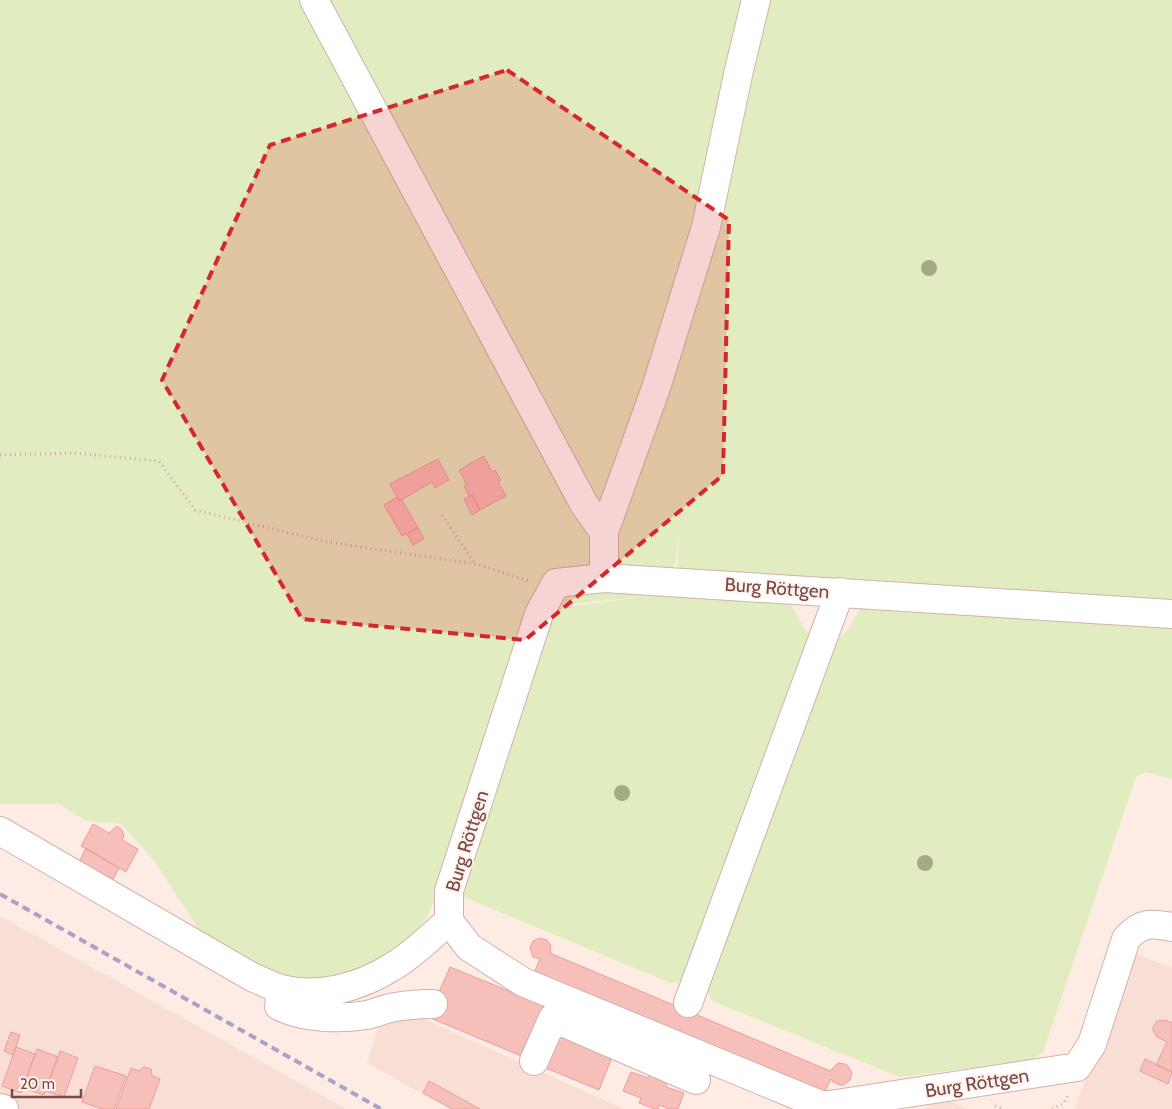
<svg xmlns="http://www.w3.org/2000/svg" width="1172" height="1109" font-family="Cabin,sans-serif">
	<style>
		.residential { fill: #f8ded5 }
		.green { fill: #e1edc1 }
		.building { fill: #f6bfb9; stroke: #ea9e98 }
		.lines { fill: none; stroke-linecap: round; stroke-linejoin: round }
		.minor-casing { stroke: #d3b1ac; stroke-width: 30 }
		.path { stroke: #dba19c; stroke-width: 3; stroke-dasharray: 1 4; stroke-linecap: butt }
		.minor { stroke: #fff; stroke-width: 28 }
		.rail { stroke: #aaa1c9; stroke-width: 4; stroke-dasharray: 8 5; stroke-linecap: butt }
		.tree { fill: #a5a986 }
		.marked { fill: #d62828; fill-opacity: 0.2; stroke: #d62828; stroke-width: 4; stroke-dasharray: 10 6; stroke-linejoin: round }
		.labels { text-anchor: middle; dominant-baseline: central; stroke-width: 4; stroke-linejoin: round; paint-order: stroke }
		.street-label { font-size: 19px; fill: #794947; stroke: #fff2ec }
	</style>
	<rect width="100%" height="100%" fill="#feece4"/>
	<path class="residential" d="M0,916L228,1043L346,1109H0Z
		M1137,954L1172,968V1109H1075L1106,1021Z
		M386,1002L624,1109H450L367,1063Z
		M934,1094L967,1109H926Z"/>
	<path class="green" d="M0,0H1172V603L677,573L679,536L671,594L788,598L804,628L812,639L684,983H671L461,896L553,609L642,597L521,609L530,617L439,888L428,915L413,938L377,968L300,986L215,949L197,927L153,859L121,824L86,821L59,804H0Z
		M864,603L1172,625V779L1145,772L1136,777L1043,1052L1032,1061L900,1077L712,1001L704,983L826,647L846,632Z"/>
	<path class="building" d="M484,456L492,472L495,470L501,480L498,482L506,496L480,510L472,495L469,496L464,486L467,485L459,470Z
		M438,459L449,480L435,488L432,482L399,501L390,484Z
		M472,495L480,510L472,515L464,499Z
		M397,497L399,501L402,500L418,528L402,536L384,505Z
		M418,528L424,539L413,545L407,534Z
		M93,824L109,833L117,826L122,830L124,836L122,840L138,849L126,872L81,846Z
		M86,848L119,868L108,889L75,870Z
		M540,938L547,940L551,946L550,953L830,1071L838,1063L845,1064L848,1066L852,1073L850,1080L844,1085H840L833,1082L831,1079L823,1096L534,973L540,959L533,957L530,947L533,941Z
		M450,967L548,1007L526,1058L428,1017Z
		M1165,1020L1172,1023V1072L1156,1065L1167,1042L1157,1037L1153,1030V1027L1157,1021Z
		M557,1028L614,1052L599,1090L541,1066Z
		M11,1032L20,1035L13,1055L4,1051Z
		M16,1047L35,1054L21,1093L2,1086Z
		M37,1049L58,1057L44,1095L23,1088Z
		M60,1051L78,1058L64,1097L45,1091Z
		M1145,1059L1172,1072L1168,1084L1140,1071Z
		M95,1066L126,1076L114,1109H102L82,1102Z
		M144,1067L151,1069L152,1076L160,1079L149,1109H116L131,1068L139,1071Z
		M631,1072L648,1078L649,1074L668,1081L666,1087L684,1093L678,1109H669L659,1105L658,1109H655L639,1103L641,1098L623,1091Z
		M429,1081L480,1109H452L423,1093Z"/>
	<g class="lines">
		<g class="minor-casing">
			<path id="minor" d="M314,0L584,504L604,532L656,388L706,227L739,70L756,0
				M604,532V578
				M1172,614L604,578L556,583L539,614L449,891V921L469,947L523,982L823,1106L1077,1067L1092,1044L1126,939C1141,922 1150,923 1172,927
				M0,831L252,977C262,981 271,986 281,989C319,999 360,987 392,967C413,955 431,936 449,921
				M281,989L279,1006C305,1019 340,1019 367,1015C375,1013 382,1010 390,1008C404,1005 418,1004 433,1004
				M688,1003L840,592
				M534,1061L553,1018L696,1080
				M0,1108L4,1109"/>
		</g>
		<path class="path" d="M0,455L74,453L159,461L195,510L327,542L476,564L529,581
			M442,515L475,564
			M995,1106L1003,1109
			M1052,1109L1064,1103L1069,1093"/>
		<use href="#minor" class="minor"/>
		<path class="rail" d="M0,894L381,1109"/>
	</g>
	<g class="tree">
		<circle cx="929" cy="268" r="8"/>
		<circle cx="622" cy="793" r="8"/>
		<circle cx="925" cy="863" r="8"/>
	</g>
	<path class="marked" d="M507,70L729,220L723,475L525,640L302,619L162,380L270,145Z"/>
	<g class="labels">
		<g class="street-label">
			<text transform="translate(777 588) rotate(4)">Burg Röttgen</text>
			<text transform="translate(467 841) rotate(-73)">Burg Röttgen</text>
			<text transform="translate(977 1083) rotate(-9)">Burg Röttgen</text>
		</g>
	</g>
	<path d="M12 1089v8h69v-8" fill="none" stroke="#794947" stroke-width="2.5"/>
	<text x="20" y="1089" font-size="15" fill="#794947" stroke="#fff2ec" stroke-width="4" paint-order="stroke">20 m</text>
</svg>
